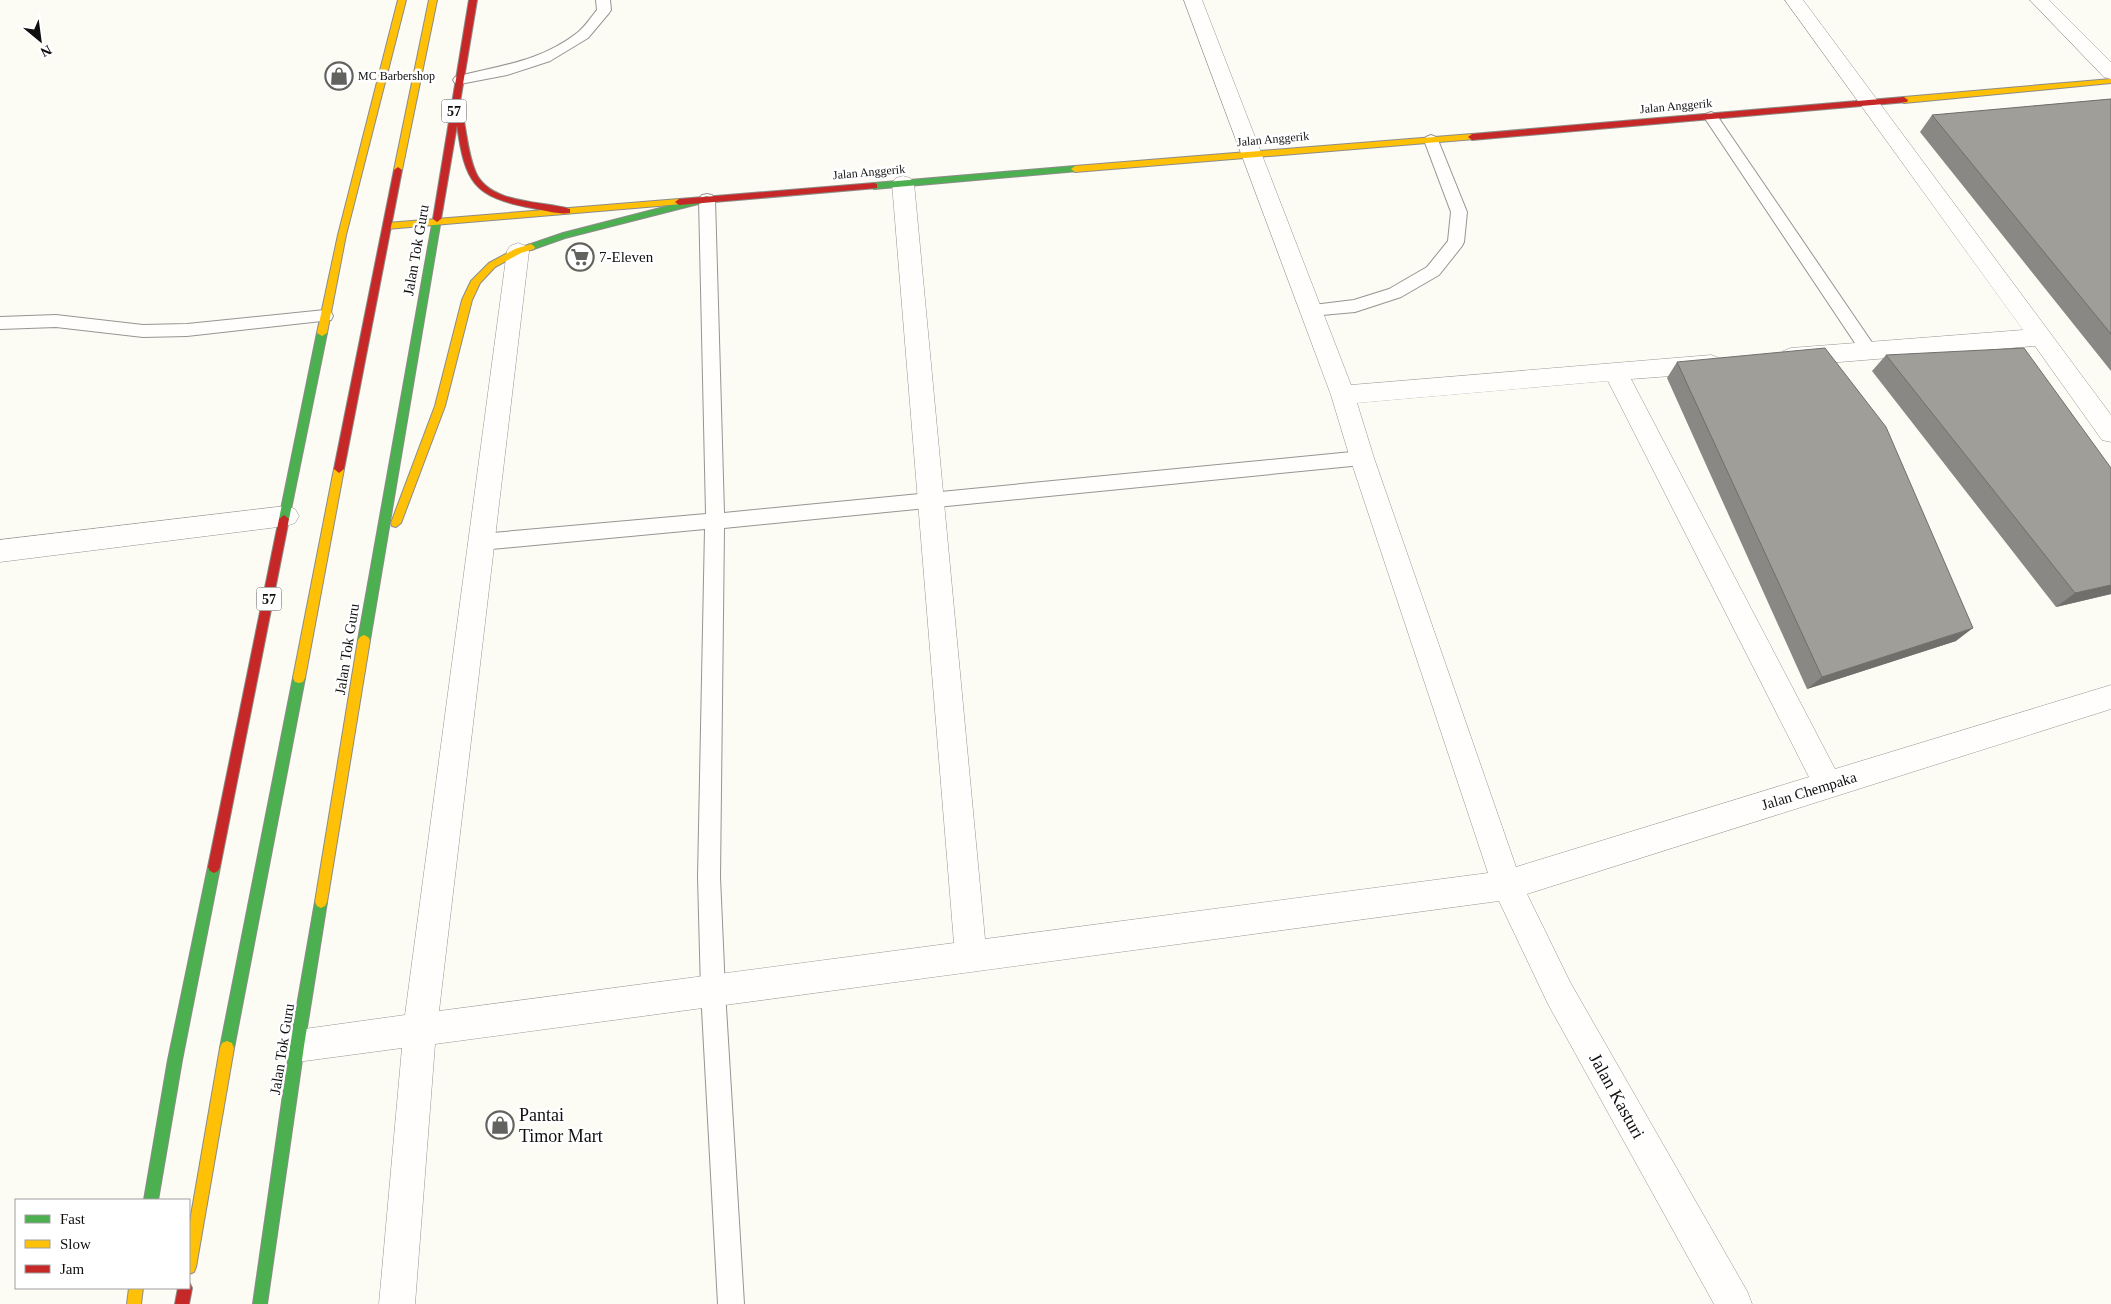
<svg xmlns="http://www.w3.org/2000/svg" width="2111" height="1304" font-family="'Times New Roman',serif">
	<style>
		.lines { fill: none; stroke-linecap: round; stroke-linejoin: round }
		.lane-casing { stroke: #969592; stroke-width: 2 }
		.street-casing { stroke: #969592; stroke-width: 1 }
		.fast-casing { stroke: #8c8c89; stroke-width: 2 }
		.slow-casing { stroke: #8c8c89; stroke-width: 2 }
		.jam-casing { stroke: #8c8c89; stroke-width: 2 }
		.lane { fill: #fffefd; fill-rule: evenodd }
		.street { fill: #fffefd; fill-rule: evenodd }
		.fast { fill: #4caf50; fill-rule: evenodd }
		.slow { fill: #ffc107; fill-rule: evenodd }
		.jam { fill: #c62828; fill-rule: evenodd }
		.wall { fill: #8a8884 }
		.shaded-wall { fill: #706f6b }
		.building { fill: #a09e99; stroke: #706f6b }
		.labels { text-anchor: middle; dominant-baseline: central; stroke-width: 5; stroke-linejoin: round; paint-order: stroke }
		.far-poi-label { font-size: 12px; fill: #0f0f0f; stroke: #fff; text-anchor: start }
		.far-street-label { font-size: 12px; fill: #0f0f0f; stroke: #fff }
		.shield { fill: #fff; stroke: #575757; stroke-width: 1 }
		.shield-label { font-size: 14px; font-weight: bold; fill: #0f0f0f }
		.street-label { font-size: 15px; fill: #0f0f0f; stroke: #fff }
		.poi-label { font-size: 15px; fill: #0f0f0f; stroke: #fff; text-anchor: start }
		.near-street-label { font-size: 18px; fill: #0f0f0f; stroke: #fff }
		.near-poi-label { font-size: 18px; fill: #0f0f0f; stroke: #fff; text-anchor: start }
	</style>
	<rect width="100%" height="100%" fill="#fcfbf4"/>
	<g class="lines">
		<g class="lane-casing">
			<path id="lane" d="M596,0H610L611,10L609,13L588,38L550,61L507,75L460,84L455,83L453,80L455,77C500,65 538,63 577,33C585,27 591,17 597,10Z
				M1711,112L1716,114L1875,347L1877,351L1875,355L1869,357L1863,355L1704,117L1706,114Z
				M1431,135L1436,137L1438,140L1467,212L1464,242L1462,246L1439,275L1401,297L1355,312L1311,316L1305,314L1303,310L1305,306L1354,300L1389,289L1427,267L1448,241L1451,212L1424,140L1426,137Z
				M707,194L712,195L715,199L724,513L1362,451L1368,453L1371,458L1368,463L1362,465L724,528L720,877L725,991L744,1304H718L701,991L698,877L705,529L481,550L474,547L472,542L474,537L481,534L706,514L699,199L702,195Z
				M325,310L331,312L333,316L331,320L187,336L143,337L56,327L0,329V317L56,315L143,325L187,324Z"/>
		</g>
		<g class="street-casing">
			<path id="street" d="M1184,0H1202L1351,385L1711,355L1719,358L1723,364L1719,370L1711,373L1631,379L1835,769L2111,685V709L1527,894L1570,982L1747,1291L1752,1304H1714L1548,1004L1499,901L435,1044L415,1304H379L402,1048L297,1062L285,1058L281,1046L285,1034L297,1030L405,1015L507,251L510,246L518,243L526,246L529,251L439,1011L954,943L892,183L896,178L903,176L910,178L914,183L985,939L1488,873L1350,458L1331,395ZM1608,381L1809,777L1516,867L1374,458L1357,403Z
				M1785,0H1803L2111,415V442L2102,440L2035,346L1791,366L1783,363L1779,357L1783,351L1791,348L2023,330Z
				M2030,0H2049L2111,62V79L2104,77Z
				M286,506L295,509L299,516L295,523L286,526L0,562V540Z"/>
		</g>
		<g class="fast-casing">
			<path id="fast" d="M1075,166L1079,169L1078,171L874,189L870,186L874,183Z
				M707,196L711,199L710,201L565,238L531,250L527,247L528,245L563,233Z
				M437,216L441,219L370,640L368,643L364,645L360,643L358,640L433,219Z
				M322,330L327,333L289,519L284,523L279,519L317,333Z
				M299,673L303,674L305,678L234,1048L232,1053L227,1055L222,1053L220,1048L293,678L295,674Z
				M214,861L218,863L220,867L182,1060L158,1200H144L168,1060L208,867L210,863Z
				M321,896L325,898L327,902L304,1046L267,1304H253L290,1046L315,902L317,898Z"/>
		</g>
		<g class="slow-casing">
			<path id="slow" d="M398,0H406L346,235L327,333L322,336L317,333L338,235Z
				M429,0H437L402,170L398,173L394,170Z
				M2111,79V83L1904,103L1900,100L1904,97Z
				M1472,134L1475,135V139L1075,172L1071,169L1075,166Z
				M679,199L683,202L682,204L387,229L383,226L387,223Z
				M531,244L535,247L534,249L521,253L495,267L480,283L472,300L445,406L401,523L396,527L392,526L391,523L435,406L462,300L471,281L489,263L515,249Z
				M339,465L344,469L305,678L303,682L299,683L295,682L293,678L334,469Z
				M364,635L368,637L370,640L327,902L325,906L321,908L317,906L315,902L358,640L360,637Z
				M227,1041L232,1043L234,1048L196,1267L194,1272L189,1274V1227L220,1048L222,1043Z
				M129,1288H143L141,1304H127Z"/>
		</g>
		<g class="jam-casing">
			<path id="jam" d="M469,0H477L458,114L463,116C467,135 468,155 476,173C490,204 542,201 570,209V213C559,215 543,210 532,208C473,197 465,182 457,125L441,219L437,222L433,219Z
				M1904,97L1908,100L1907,102L1472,140L1468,137L1472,134Z
				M398,167L402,170L344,469L339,473L334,469L394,170Z
				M874,183L877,184V188L679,205L675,202L679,199Z
				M284,515L289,519L220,867L218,871L214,873L210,871L208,867L279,519Z
				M189,1282L192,1288L189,1304H175L178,1288H189Z"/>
		</g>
		<use href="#lane" class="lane"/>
		<use href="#street" class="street"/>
		<use href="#fast" class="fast"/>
		<use href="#slow" class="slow"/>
		<use href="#jam" class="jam"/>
	</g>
	<path class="wall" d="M2111,99V371L1920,132L1932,115Z
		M1886,355L2111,468V594L2056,607L1872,371Z
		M1677,362L1956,641L1807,689L1667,378Z"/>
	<path class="shaded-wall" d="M2111,585V594L2056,607L2075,593Z
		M1973,628L1956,641L1807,689L1822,677Z"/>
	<path class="building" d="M2111,99V334L1932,115Z
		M1825,348L1886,427L1973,628L1822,677L1677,362Z
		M2024,348L2111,468V585L2075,593L1886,355Z"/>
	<defs>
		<g id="shop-ring" transform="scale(1.4375)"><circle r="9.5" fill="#fff" stroke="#62625f" stroke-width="1.5"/><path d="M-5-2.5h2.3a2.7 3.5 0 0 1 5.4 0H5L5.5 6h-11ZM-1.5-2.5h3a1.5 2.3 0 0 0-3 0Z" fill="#62625f"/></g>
		<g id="supermarket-ring" transform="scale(1.4375)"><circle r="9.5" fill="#fff" stroke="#62625f" stroke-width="1.5"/><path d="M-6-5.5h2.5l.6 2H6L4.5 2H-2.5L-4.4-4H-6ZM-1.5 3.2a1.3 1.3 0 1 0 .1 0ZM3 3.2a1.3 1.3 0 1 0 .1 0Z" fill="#62625f"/></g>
	</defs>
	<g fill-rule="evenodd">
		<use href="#shop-ring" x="339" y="76"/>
		<use href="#supermarket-ring" x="580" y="257"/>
		<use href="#shop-ring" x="500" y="1125"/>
	</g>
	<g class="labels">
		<g class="far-poi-label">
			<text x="358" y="76">MC Barbershop</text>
		</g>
		<g class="far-street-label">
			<text transform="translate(1676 106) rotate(-5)">Jalan Anggerik</text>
			<text transform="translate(1273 139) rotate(-5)">Jalan Anggerik</text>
			<text transform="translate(869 172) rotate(-5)">Jalan Anggerik</text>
		</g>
		<g class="shield">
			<rect x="441.5" y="99.5" width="25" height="23" rx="4"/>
			<rect x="256.5" y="587.5" width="25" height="23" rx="4"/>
		</g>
		<g class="shield-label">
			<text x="454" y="111">57</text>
			<text x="269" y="599">57</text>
		</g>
		<g class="street-label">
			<text transform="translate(416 250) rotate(-80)">Jalan Tok Guru</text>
			<text transform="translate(347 649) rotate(-81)">Jalan Tok Guru</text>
			<text transform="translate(1809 791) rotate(-17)">Jalan Chempaka</text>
			<text transform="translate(282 1049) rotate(-81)">Jalan Tok Guru</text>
		</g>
		<g class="poi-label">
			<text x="599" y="257">7-Eleven</text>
		</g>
		<g class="near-street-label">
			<text transform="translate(1617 1096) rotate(61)">Jalan Kasturi</text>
		</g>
		<g class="near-poi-label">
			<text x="519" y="1115">Pantai<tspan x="519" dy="21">Timor Mart</tspan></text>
		</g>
	</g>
	<rect x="15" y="1199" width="175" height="90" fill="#ffffff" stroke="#9f9f9f"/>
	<rect x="25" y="1215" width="25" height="8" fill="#4caf50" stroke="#9f9f9f"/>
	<text x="60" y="1224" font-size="15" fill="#0f0f0f">Fast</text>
	<rect x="25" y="1240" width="25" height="8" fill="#ffc107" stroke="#9f9f9f"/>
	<text x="60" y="1249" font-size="15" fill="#0f0f0f">Slow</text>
	<rect x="25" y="1265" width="25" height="8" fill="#c62828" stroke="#9f9f9f"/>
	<text x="60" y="1274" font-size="15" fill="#0f0f0f">Jam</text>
	<g transform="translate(40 40) rotate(151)" stroke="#ffffff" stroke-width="4" paint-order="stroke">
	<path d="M0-4L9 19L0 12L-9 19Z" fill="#0f0f0f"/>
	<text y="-8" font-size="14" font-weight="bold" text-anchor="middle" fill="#0f0f0f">N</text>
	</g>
</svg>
